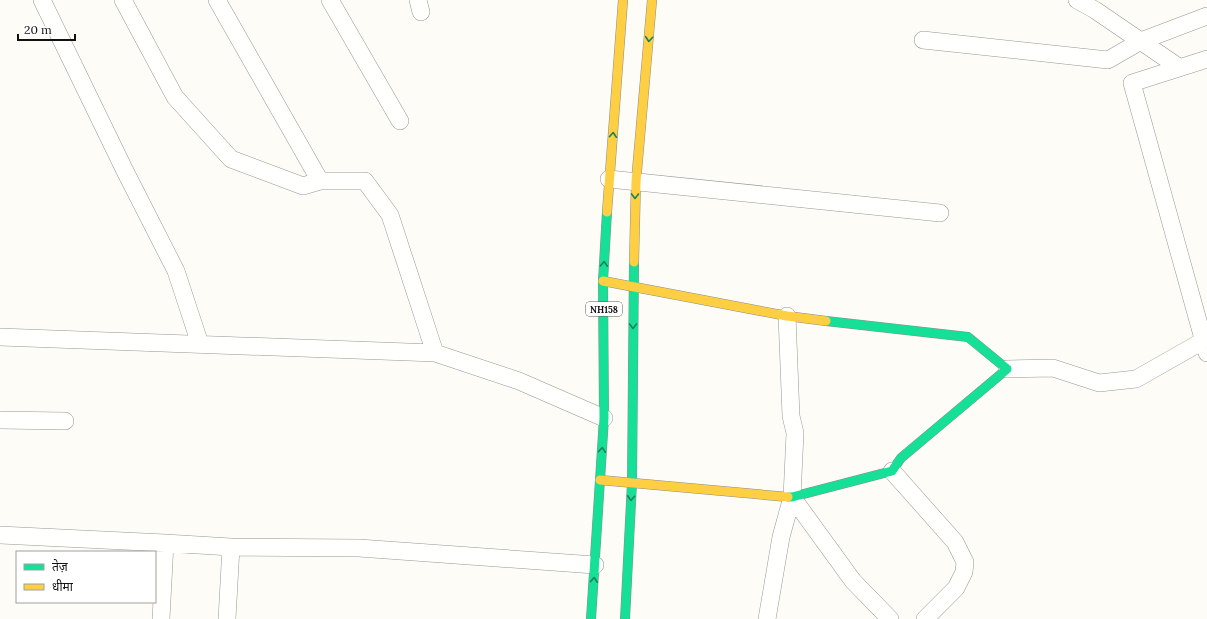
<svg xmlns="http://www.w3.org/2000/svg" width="1207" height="619" font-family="Lora,'Noto Sans Devanagari',serif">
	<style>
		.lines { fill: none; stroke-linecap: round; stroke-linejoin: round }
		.street-casing { stroke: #979795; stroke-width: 18 }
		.fast-casing { stroke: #8e8d8b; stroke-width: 10 }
		.slow-casing { stroke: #8e8d8b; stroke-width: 10 }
		.street { stroke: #fffffe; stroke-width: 17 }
		.fast { stroke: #16e098; stroke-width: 9 }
		.slow { stroke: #ffcf43; stroke-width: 9 }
		.oneway { stroke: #14835b }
		.labels { text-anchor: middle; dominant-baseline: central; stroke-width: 4; stroke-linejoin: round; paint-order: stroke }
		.shield { fill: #fff; stroke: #585858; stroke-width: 1 }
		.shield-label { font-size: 9px; font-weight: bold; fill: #111 }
	</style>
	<rect width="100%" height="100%" fill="#fdfcf7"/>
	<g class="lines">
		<g class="street-casing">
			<path id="street" d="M42,0L125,171L176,271L200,344
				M123,0L175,97L231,159L303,186L320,181H365L390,215L435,353
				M217,0L320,181
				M330,0L400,121
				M418,0L421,12
				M1077,0L1095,10L1180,68
				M923,40L1108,60L1141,41L1207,16
				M1207,59L1132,83L1207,353
				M609,179L940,213
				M0,337L435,353L519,381L604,418
				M1007,369L1053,368L1099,383L1136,379L1203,341
				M0,420L65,421
				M892,471L955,542L965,562L964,572L956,588L925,619
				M792,497L853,581L890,619
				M0,535L165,543
				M161,619L165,543L231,547L359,548L595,565
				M227,619L231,547
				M767,619L781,537L792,497L795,433L791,416L787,316"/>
		</g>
		<g class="fast-casing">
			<path id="fast" d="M788,497H792L892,471L901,458L1007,369L968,337L826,321
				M591,619L604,418L603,281L607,212
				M625,619L632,483L634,262"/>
		</g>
		<g class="slow-casing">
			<path id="slow" d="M607,212L623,0
				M634,262L636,182L652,0
				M603,281L787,316L826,321
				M600,480L788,497"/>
		</g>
		<use href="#street" class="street"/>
		<use href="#fast" class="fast"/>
		<use href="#slow" class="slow"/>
	</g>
	<defs><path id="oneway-chevron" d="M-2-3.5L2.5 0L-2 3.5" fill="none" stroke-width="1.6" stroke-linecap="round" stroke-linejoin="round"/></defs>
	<g class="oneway">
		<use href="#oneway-chevron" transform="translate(649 39) rotate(95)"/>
		<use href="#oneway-chevron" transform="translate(613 135) rotate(-86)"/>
		<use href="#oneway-chevron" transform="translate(635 196) rotate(91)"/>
		<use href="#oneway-chevron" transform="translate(604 264) rotate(-87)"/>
		<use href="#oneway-chevron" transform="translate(633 326) rotate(90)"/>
		<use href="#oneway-chevron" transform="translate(602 450) rotate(-86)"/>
		<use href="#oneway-chevron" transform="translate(631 498) rotate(93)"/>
		<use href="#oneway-chevron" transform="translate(594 580) rotate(-86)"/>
	</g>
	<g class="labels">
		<rect class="shield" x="586" y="302" width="36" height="14" rx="3"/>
		<g class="shield-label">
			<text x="604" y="309">NH158</text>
		</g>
	</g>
	<rect x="16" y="551" width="140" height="52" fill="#ffffff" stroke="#a0a0a0"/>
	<rect x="24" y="564" width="20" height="6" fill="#16e098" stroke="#a0a0a0"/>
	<text x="52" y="571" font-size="12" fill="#111111">तेज़</text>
	<rect x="24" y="584" width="20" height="6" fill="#ffcf43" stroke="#a0a0a0"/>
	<text x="52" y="591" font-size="12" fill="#111111">धीमा</text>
	<path d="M18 34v6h57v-6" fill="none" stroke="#111111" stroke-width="2"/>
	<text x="24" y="34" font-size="12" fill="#111111" stroke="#ffffff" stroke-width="3" paint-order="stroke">20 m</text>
</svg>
